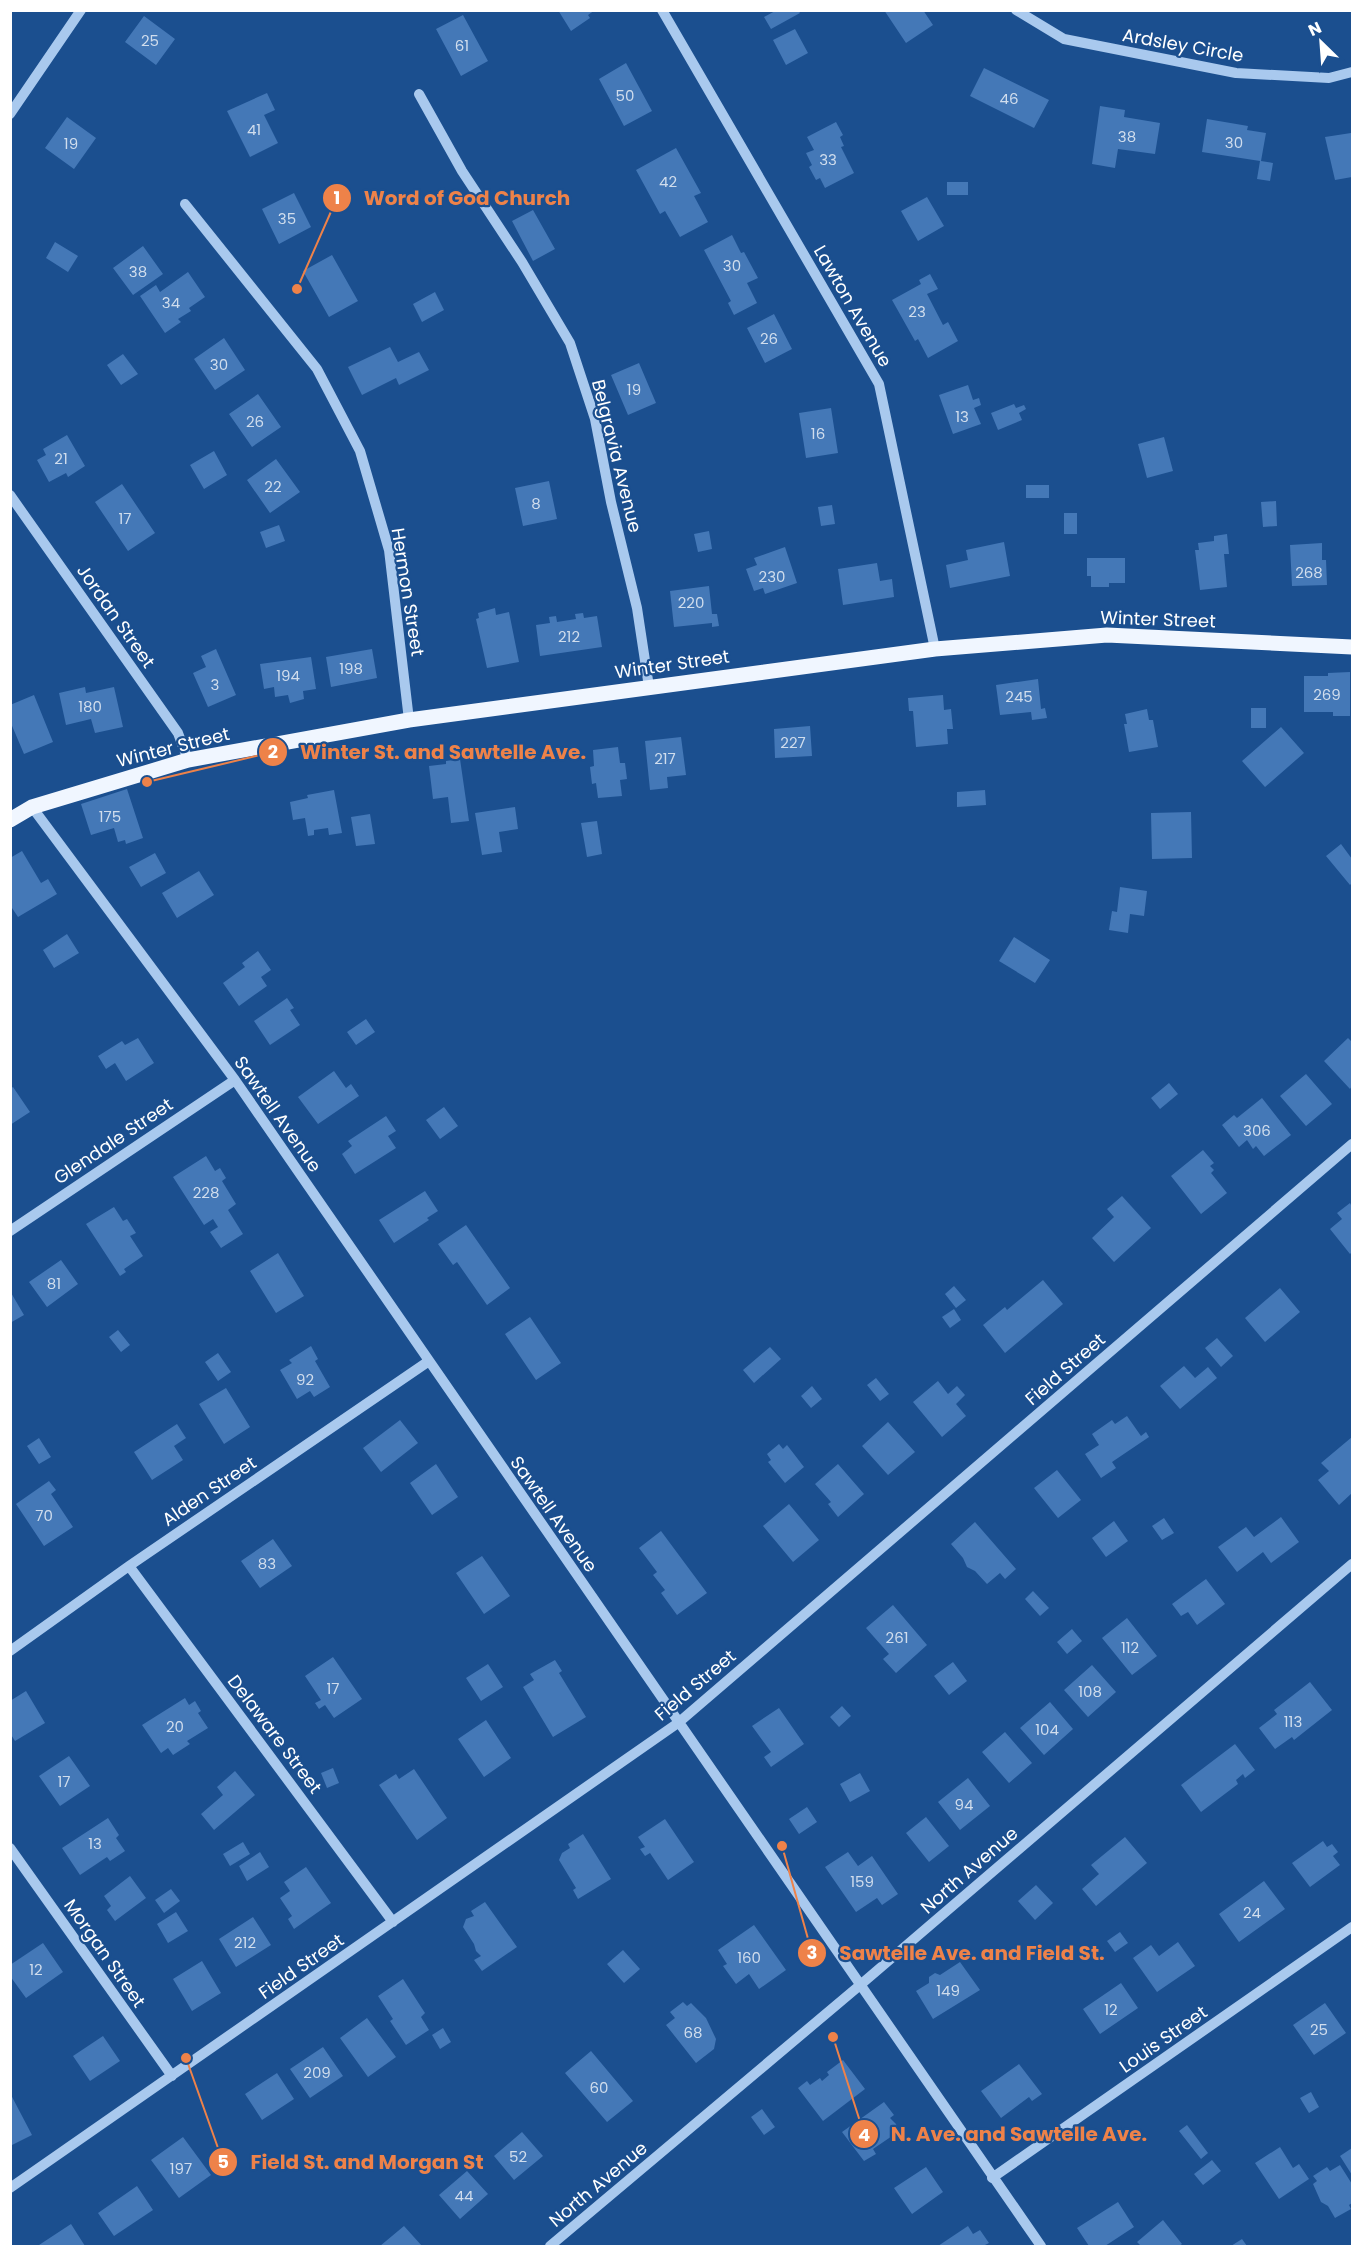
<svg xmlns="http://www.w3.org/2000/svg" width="1363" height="2257" font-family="Poppins,sans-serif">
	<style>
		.building { fill: #4478b7 }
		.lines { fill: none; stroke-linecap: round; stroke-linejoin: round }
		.minor { stroke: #a9c9ee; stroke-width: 10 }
		.major { stroke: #f0f6ff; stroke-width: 15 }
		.labels { text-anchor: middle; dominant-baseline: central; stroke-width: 4.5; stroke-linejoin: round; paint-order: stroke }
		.number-label { font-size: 15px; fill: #d0dded }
		.street-label { font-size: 18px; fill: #fff; stroke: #1b4f8f }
		.leader { fill: none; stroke: #ee8249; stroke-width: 2 }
		.callout-dot { fill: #ee8249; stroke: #1b4f8f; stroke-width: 2 }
		.mark-label { font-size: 18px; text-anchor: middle; font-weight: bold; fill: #fff }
		.callout-label { font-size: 20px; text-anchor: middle; font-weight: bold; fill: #ee8249; stroke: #1b4f8f; stroke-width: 4.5; stroke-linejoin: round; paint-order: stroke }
	</style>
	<rect width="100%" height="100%" fill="#1b4f8f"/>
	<path class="building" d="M558,10H595L588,15L590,18L571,31Z
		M777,10H798L800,13L771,29L764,17Z
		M884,10H923L933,25L906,43Z
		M463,15L488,61L461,76L436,29Z
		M144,16L175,39L156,65L125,42Z
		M795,29L808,53L786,65L773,40Z
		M626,63L652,111L624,126L599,79Z
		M984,68L1049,100L1034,128L970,96Z
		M267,93L275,110L264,115L278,143L250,157L227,111Z
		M1100,106L1125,110L1124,117L1160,123L1155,154L1118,149L1115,168L1092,164Z
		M67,117L96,138L74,169L45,148Z
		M1207,119L1248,126L1247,130L1266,133L1261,161L1273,163L1270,181L1257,179L1260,161L1202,152Z
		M836,122L843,135L840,137L844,146L841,147L854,173L825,188L820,178L816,180L809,167L812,165L806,153L814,150L807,137Z
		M1351,133L1352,177L1335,180L1325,137Z
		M676,148L701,193L694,196L708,222L680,237L665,211L660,214L636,170Z
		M947,182H968V195H947Z
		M294,193L311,227L279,244L262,209Z
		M927,197L944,226L918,241L901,211Z
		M533,210L555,249L533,261L512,221Z
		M732,235L741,253L744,252L758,278L747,283L757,303L734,315L728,303L731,301L704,250Z
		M55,242L78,256L68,272L46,258Z
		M143,246L163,274L133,295L113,268Z
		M332,255L358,301L329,317L303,271Z
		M188,272L205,297L189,308L191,311L178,319L181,322L165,333L140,296L156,285L160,292Z
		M930,274L938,289L927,294L943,325L948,322L958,341L928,358L918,339L915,341L892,300L921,284L919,280Z
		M435,292L444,310L422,322L413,304Z
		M774,314L792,349L765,363L747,328Z
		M224,338L245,370L215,390L194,359Z
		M390,347L398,362L419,352L429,370L399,385L396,378L362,395L348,367Z
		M123,354L138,374L121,385L107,365Z
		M639,363L656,403L628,415L611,375Z
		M968,385L973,400L979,398L981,405L974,408L981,424L953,434L939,395Z
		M258,394L281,427L252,447L229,414Z
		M1014,404L1016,408L1024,405L1026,409L1019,413L1022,420L998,430L991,413Z
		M831,408L838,453L806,458L799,413Z
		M67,435L85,466L68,477L66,473L49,482L37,460L46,455L43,449Z
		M1164,437L1173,471L1147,478L1138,444Z
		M214,451L227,475L204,489L190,465Z
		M276,459L300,492L270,513L247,480Z
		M549,481L557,519L523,526L515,488Z
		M122,484L155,533L128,551L95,502Z
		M1026,485H1049V498H1026Z
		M1276,501L1277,526L1263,527L1261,502Z
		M832,505L835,524L821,526L818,507Z
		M1064,513H1077V534H1064Z
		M279,525L285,541L266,548L260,532Z
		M709,531L712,549L698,552L694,534Z
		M1227,534L1229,554H1224L1227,587L1200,590L1195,550H1199L1198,543L1214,541V536Z
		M1004,542L1010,576L950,588L946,565L968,560L966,550Z
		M1322,543V560H1326L1327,585L1292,586L1290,545Z
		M785,547L797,583L765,594L763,588L754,591L746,569L757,565L754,558Z
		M1087,558H1125V583H1109V587H1091V576H1087Z
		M877,563L880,581L892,579L894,597L843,605L838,569Z
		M709,586L712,614H717L719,626L712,627V623L674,627L670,591Z
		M495,608L496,615L509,612L519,662L487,668L476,619L479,618L478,613Z
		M583,613L584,618L597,616L602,647L540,656L536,625L550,623L549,617L556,616L557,622L576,619L575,614Z
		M216,649L236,695L208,707L193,673L206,667L201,656Z
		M372,649L377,678L331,687L326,657Z
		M311,657L316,689L303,691L304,699L290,703L288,695L275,697L274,687L264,689L260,664Z
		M1350,672V716H1333V712H1304V676H1328V673Z
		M1038,679L1041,709L1045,708L1047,718L1032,720L1031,712L1000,715L996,685Z
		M85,687L86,693L114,687L123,727L95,733L91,719L66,725L59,693Z
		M34,695L53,742L24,754L10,721V705Z
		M943,695L944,710L951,709L953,729H947L948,744L916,747L913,711H909L908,698Z
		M1251,708H1266V728H1251Z
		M1147,709L1149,720H1153L1158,747L1129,752L1124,724H1127L1125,714Z
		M810,726L812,756L775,758L774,729Z
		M1281,727L1304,753L1265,787L1242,761Z
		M681,737L686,775L667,777L668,788L650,790L645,741Z
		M618,747L620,763H625L627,779L620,780L622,796L598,798L596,783L592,784L590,767L594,766L593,750Z
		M460,759L469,821L451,823L448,797L433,799L429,766L446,764V761Z
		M127,789L143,838L126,844L125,840L118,842L114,828L91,835L81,804Z
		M334,790L342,833L329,835L328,828L314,830V835L308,836L305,818L293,820L290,802L308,798L307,795Z
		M985,790L986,805L957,807V792Z
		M515,807L518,829L499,832L502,852L482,855L475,813Z
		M1191,812L1192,858L1152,859L1151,813Z
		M370,814L375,844L356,846L351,817Z
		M597,821L602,854L587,857L581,823Z
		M1341,844L1352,859V883L1350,885L1326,856Z
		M22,851L41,883L48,879L57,894L18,917L10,905V858Z
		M155,853L166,873L141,887L129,867Z
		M199,871L214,895L177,918L162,893Z
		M1120,887L1147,891L1144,916L1130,914L1128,933L1109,930L1112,911L1117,912Z
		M67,934L79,953L54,968L43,950Z
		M1014,937L1050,960L1035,983L999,961Z
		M258,951L271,970L261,977L267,986L239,1006L223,983L245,967L242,963Z
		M287,998L294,1008L290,1010L300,1025L270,1045L254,1021Z
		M366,1019L375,1032L356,1045L347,1032Z
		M138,1038L154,1063L126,1081L115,1063L106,1069L98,1056L122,1041L125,1045Z
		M1348,1038L1352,1042V1086L1350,1089L1324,1061Z
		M334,1071L346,1088L351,1084L359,1096L318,1124L298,1097Z
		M1306,1074L1332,1104L1306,1126L1280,1096Z
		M1169,1083L1178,1094L1160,1109L1151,1098Z
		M13,1087L30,1112L10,1125V1089Z
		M1262,1098L1291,1135L1264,1156L1256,1146L1253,1149L1247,1140L1239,1147L1222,1125L1234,1115L1237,1118Z
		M444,1107L458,1126L440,1139L426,1120Z
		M386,1116L396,1131L388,1136L396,1148L355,1174L342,1154L352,1146L348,1141Z
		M1203,1150L1214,1163L1210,1166L1214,1170L1211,1173L1227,1193L1201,1214L1171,1176Z
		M206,1156L215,1171L220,1168L226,1178L222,1181L236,1204L228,1210L243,1234L221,1248L210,1232L218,1227L213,1219L204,1225L173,1177Z
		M425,1191L438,1211L427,1218L429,1220L394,1243L379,1220Z
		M1122,1196L1151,1228L1114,1262L1092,1238L1114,1217L1107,1209Z
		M1350,1203L1352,1207V1252L1350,1254L1330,1229L1342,1219L1337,1213Z
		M114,1207L123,1221L127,1219L136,1233L130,1236L143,1256L124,1269L126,1272L120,1276L86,1224Z
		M466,1225L510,1288L487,1305L457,1262L453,1265L438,1244Z
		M278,1253L304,1296L276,1313L250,1271Z
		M61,1260L78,1284L47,1307L29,1282Z
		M1043,1280L1063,1304L1005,1353L983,1325L1005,1307L1007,1310Z
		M954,1286L966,1300L956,1308L945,1294Z
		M1280,1288L1300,1312L1265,1342L1245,1318Z
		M10,1291L24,1315L10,1323Z
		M954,1309L961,1320L950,1328L942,1317Z
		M530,1317L561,1363L536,1380L505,1334Z
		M118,1330L130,1345L121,1352L109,1337Z
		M1217,1338L1233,1356L1221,1367L1205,1348Z
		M311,1346L318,1359L315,1361L330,1387L314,1397L310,1391L297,1399L280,1370L292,1363L289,1360Z
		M770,1347L781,1359L754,1383L743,1370Z
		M218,1353L231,1372L218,1381L205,1362Z
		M1184,1366L1195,1378L1208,1367L1217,1378L1180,1409L1160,1386Z
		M876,1378L889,1394L880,1401L867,1385Z
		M938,1381L948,1394L957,1386L965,1395L956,1404L966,1416L942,1437L913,1402Z
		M812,1386L822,1399L811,1408L801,1396Z
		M226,1388L250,1427L224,1444L199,1404Z
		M1127,1416L1141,1436L1146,1432L1149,1437L1112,1462L1116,1468L1101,1478L1085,1454L1099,1445L1092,1434L1112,1420L1115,1424Z
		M400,1420L418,1443L381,1472L363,1448Z
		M888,1422L915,1452L888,1475L862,1446Z
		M177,1424L186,1438L174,1446L183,1460L152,1480L134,1452Z
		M1352,1437V1493L1339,1505L1318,1480L1329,1471L1321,1463Z
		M39,1438L51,1457L39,1464L27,1446Z
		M779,1444L783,1449L787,1445L804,1467L785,1483L768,1462L771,1460L767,1454Z
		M436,1464L458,1497L432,1515L410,1483Z
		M838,1464L864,1494L838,1517L828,1504L831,1502L815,1484Z
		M1057,1470L1081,1500L1058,1518L1034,1488Z
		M49,1481L56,1490L51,1494L73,1527L44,1546L16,1504Z
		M789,1504L819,1540L793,1562L763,1526Z
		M1281,1517L1299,1542L1271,1563L1263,1552L1237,1572L1218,1547L1246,1527L1254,1537Z
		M1164,1518L1174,1533L1162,1540L1152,1526Z
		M1114,1521L1128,1541L1106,1557L1092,1538Z
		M975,1522L1016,1569L1005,1579L1000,1573L987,1584L975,1571L967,1567L963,1558L951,1544Z
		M661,1531L707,1593L677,1615L661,1593L665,1590L653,1575L657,1572L639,1548Z
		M273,1539L292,1566L260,1588L241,1561Z
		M482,1556L510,1596L484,1614L456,1573Z
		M1206,1579L1225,1604L1197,1625L1188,1612L1181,1616L1172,1604Z
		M1033,1591L1049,1608L1040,1616L1025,1599Z
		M893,1605L927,1645L896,1673L883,1659L889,1654L866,1628Z
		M1127,1618L1157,1656L1132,1675L1102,1638Z
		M1072,1629L1082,1641L1067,1654L1057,1642Z
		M333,1657L362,1699L334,1718L325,1705L319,1709L315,1703L321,1700L305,1676Z
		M555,1660L562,1671L559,1673L586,1717L553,1737L523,1687L534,1680L530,1674Z
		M953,1662L967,1681L949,1695L934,1676Z
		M488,1664L503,1687L481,1701L466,1678Z
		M1092,1665L1116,1692L1088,1717L1064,1690Z
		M1310,1682L1332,1710L1294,1740L1292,1737L1275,1749L1259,1728L1277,1714L1274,1710Z
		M26,1691L45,1723L15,1741L10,1733V1701Z
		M185,1698L189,1705L195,1701L201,1711L198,1713L208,1728L187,1741L190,1744L173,1755L168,1748L161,1753L142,1725Z
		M1050,1702L1073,1729L1044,1755L1020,1728Z
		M842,1706L851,1716L839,1727L830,1717Z
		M779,1708L804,1744L771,1767L764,1757L771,1752L752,1726Z
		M486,1720L511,1758L484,1777L458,1739Z
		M1005,1732L1032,1763L1009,1783L982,1752Z
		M1235,1744L1255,1770L1245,1778L1243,1774L1236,1780L1238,1784L1201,1812L1181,1785Z
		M69,1756L90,1786L60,1806L39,1776Z
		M333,1768L339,1783L327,1788L321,1773Z
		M414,1769L447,1818L417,1840L379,1785L396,1774L399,1779Z
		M235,1771L255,1795L214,1830L201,1814L223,1795L217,1787Z
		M860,1773L870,1791L850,1802L840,1784Z
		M968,1778L990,1806L960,1830L938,1802Z
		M807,1807L817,1822L799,1834L789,1819Z
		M926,1817L949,1846L929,1862L906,1833Z
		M108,1818L119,1835L116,1838L125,1851L110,1861L107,1857L80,1875L62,1848Z
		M665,1819L694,1862L668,1880L650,1853L645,1856L640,1849L645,1847L638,1837Z
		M583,1834L611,1879L578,1899L573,1890L576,1888L559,1860L562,1853L570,1848L568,1844Z
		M1125,1837L1147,1863L1096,1906L1082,1889L1099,1874L1091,1865Z
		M1323,1841L1327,1847L1332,1844L1338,1852L1333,1856L1340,1865L1310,1887L1292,1863Z
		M243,1842L250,1854L230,1866L223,1854Z
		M260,1852L269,1867L247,1881L239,1866Z
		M848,1852L858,1866L872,1856L898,1894L882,1905L877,1898L856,1912L825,1867Z
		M306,1867L331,1903L294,1929L288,1919L292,1916L280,1898L290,1891L284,1882Z
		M130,1876L146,1898L115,1921L107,1910L111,1906L104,1896Z
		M1264,1881L1285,1909L1239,1942L1219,1914Z
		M1036,1885L1053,1903L1035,1920L1018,1901Z
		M171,1889L180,1901L164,1913L155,1900Z
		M485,1902L517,1947L482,1971L474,1960L481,1956L476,1951L474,1944L463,1927L466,1919L474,1916L471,1911Z
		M176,1912L188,1931L168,1943L157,1924Z
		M253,1917L271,1945L236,1967L219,1939Z
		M754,1925L786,1970L759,1989L749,1974L736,1984L723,1966L727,1964L718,1950Z
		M1120,1932L1128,1943L1115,1952L1107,1941Z
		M1178,1942L1195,1966L1157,1992L1133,1958L1151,1945L1159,1956Z
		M43,1943L63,1972L26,1998L10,1976V1965Z
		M623,1950L640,1969L624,1983L607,1964Z
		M202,1961L221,1993L192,2011L173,1979Z
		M960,1962L980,1990L933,2019L916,1991L929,1983V1977L935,1973L940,1975Z
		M403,1979L425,2013L421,2017L429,2030L406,2045L390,2021L393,2019L378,1996Z
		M1121,1983L1138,2008L1100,2034L1083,2009Z
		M683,2002L687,2006L691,2003L706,2018L716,2039L714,2049L696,2063L666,2025L675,2018L670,2012Z
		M1325,2003L1346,2033L1314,2055L1293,2025Z
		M367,2018L396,2057L368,2077L340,2038Z
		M443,2028L451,2042L440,2049L432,2035Z
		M103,2036L120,2061L90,2081L73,2056Z
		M323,2047L343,2076L310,2098L290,2069Z
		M591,2051L633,2101L607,2122L565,2073Z
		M843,2060L865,2089L823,2121L798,2088L807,2081L810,2085L820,2078L822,2081L829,2075L827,2072Z
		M1019,2064L1042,2094L1032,2101L1029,2097L1001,2118L981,2091Z
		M277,2073L294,2099L262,2120L245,2094Z
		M1311,2092L1319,2107L1309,2113L1300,2098Z
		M10,2093L32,2135L10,2146Z
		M884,2102L894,2115L890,2118L896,2124L898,2132L873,2149L876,2154L864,2161L842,2132Z
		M762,2109L775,2127L764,2135L751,2117Z
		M1187,2125L1208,2153L1201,2159L1179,2131Z
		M522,2132L543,2156L514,2180L494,2156Z
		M183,2137L211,2175L179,2198L151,2160Z
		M1280,2147L1293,2168L1299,2164L1309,2179L1279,2199L1255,2163Z
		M1352,2148V2175L1340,2156Z
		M1212,2160L1221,2171L1203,2185L1194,2174Z
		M1340,2165L1352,2184V2203L1349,2205L1351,2209L1335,2218L1328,2206L1321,2202L1313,2184L1317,2181L1313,2176L1327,2167L1330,2171Z
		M926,2167L943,2192L912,2214L894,2188Z
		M467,2171L488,2194L460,2219L439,2195Z
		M137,2186L153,2210L114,2236L98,2213Z
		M1118,2202L1134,2227L1105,2246H1089L1077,2228Z
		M1163,2220L1182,2244L1179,2246H1141L1137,2242Z
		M71,2224L85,2246H41L39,2245Z
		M404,2226L422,2246H380Z
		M968,2226L973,2234L980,2230L989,2243L983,2246H938Z
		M1242,2239L1247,2246H1231Z"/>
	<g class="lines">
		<path class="minor" d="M662,10L879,384L935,649
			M1016,10L1064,39L1236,73L1329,78L1352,72
			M419,94L462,171L522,262L570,343L595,419L611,502L637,608L649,687
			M10,114L81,10
			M185,204L317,369L360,451L389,550L409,720
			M10,495L178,733L188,760
			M32,807L235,1080L1041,2246
			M10,1231L235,1080
			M129,1566L393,1922
			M10,1651L129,1566L429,1361
			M10,1848L172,2076
			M992,2178L1352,1927
			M10,2188L678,1723L1352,1144
			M550,2246L859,1986L1352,1564"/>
		<path class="major" d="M10,820L32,807L188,760L409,720L935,649L1107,635L1352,647"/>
	</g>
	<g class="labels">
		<g class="number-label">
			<text x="150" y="40">25</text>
			<text x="462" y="45">61</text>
			<text x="625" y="95">50</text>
			<text x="1009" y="98">46</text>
			<text x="254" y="129">41</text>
			<text x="1127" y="136">38</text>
			<text x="1234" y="142">30</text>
			<text x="71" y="143">19</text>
			<text x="828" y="159">33</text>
			<text x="668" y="181">42</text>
			<text x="287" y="218">35</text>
			<text x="732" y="265">30</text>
			<text x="138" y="271">38</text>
			<text x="171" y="302">34</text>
			<text x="917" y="311">23</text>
			<text x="769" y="338">26</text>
			<text x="219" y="364">30</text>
			<text x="634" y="389">19</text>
			<text x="962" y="416">13</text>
			<text x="255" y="421">26</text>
			<text x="818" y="433">16</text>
			<text x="61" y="458">21</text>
			<text x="273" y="486">22</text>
			<text x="536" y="503">8</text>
			<text x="125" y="518">17</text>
			<text x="1309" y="572">268</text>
			<text x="772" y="576">230</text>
			<text x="691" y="602">220</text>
			<text x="569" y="636">212</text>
			<text x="351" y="668">198</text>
			<text x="288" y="675">194</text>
			<text x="215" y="684">3</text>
			<text x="1327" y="694">269</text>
			<text x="1019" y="696">245</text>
			<text x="90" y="706">180</text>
			<text x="793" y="742">227</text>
			<text x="665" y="758">217</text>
			<text x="110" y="816">175</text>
			<text x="1257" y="1130">306</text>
			<text x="206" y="1192">228</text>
			<text x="54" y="1283">81</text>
			<text x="305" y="1379">92</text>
			<text x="44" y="1515">70</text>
			<text x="267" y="1563">83</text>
			<text x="897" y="1637">261</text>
			<text x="1130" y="1647">112</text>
			<text x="333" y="1688">17</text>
			<text x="1090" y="1691">108</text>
			<text x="1293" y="1721">113</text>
			<text x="175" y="1726">20</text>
			<text x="1047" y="1729">104</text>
			<text x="64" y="1781">17</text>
			<text x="964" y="1804">94</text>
			<text x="95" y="1843">13</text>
			<text x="862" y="1881">159</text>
			<text x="1252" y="1912">24</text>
			<text x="245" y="1942">212</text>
			<text x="749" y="1957">160</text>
			<text x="36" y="1969">12</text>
			<text x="948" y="1990">149</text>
			<text x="1111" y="2009">12</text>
			<text x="1319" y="2029">25</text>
			<text x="693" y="2032">68</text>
			<text x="317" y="2072">209</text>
			<text x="599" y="2087">60</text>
			<text x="518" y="2156">52</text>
			<text x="181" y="2168">197</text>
			<text x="464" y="2195">44</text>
		</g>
		<g class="street-label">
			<text transform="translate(1183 45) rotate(10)">Ardsley Circle</text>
			<text transform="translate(853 306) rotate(60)">Lawton Avenue</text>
			<text transform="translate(617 456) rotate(76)">Belgravia Avenue</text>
			<text transform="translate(408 592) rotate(81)">Hermon Street</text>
			<text transform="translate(116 616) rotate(55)">Jordan Street</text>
			<text transform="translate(1158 619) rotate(2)">Winter Street</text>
			<text transform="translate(672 664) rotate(-8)">Winter Street</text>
			<text transform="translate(173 747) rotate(-14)">Winter Street</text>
			<text transform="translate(278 1114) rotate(55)">Sawtell Avenue</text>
			<text transform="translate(113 1141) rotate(-34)">Glendale Street</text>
			<text transform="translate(1065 1369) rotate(-41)">Field Street</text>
			<text transform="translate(209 1491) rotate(-34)">Alden Street</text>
			<text transform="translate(554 1514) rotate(55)">Sawtell Avenue</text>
			<text transform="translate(695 1685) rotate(-40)">Field Street</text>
			<text transform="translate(275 1734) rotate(53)">Delaware Street</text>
			<text transform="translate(969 1870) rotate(-41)">North Avenue</text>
			<text transform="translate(105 1953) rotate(55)">Morgan Street</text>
			<text transform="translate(301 1966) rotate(-35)">Field Street</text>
			<text transform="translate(1163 2039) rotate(-35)">Louis Street</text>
			<text transform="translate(598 2184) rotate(-40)">North Avenue</text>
		</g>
	</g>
	<path class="leader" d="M297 289L337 198M147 782L273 752M782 1846L812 1953M833 2037L864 2134M186 2058L223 2162"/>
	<g class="callout-dot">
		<circle cx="297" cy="289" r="6"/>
		<circle cx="147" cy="782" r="6"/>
		<circle cx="782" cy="1846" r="6"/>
		<circle cx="833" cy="2037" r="6"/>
		<circle cx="186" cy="2058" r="6"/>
		<circle cx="337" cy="198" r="15"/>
		<circle cx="273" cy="752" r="15"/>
		<circle cx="812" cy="1953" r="15"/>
		<circle cx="864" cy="2134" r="15"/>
		<circle cx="223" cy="2162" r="15"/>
	</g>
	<g class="mark-label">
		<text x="337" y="204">1</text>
		<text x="273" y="758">2</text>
		<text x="812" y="1959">3</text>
		<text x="864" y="2141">4</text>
		<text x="223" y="2168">5</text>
	</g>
	<g class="callout-label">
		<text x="467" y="205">Word of God Church</text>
		<text x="443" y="759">Winter St. and Sawtelle Ave.</text>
		<text x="972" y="1960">Sawtelle Ave. and Field St.</text>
		<text x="1019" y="2141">N. Ave. and Sawtelle Ave.</text>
		<text x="367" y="2169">Field St. and Morgan St</text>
	</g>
	<rect width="1363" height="2257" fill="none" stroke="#ffffff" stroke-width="24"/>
	<g transform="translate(1321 42) rotate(335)" stroke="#1b4f8f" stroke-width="4.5" paint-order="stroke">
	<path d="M0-4.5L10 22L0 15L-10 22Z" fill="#ffffff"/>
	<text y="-9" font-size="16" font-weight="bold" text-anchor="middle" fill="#ffffff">N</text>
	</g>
</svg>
